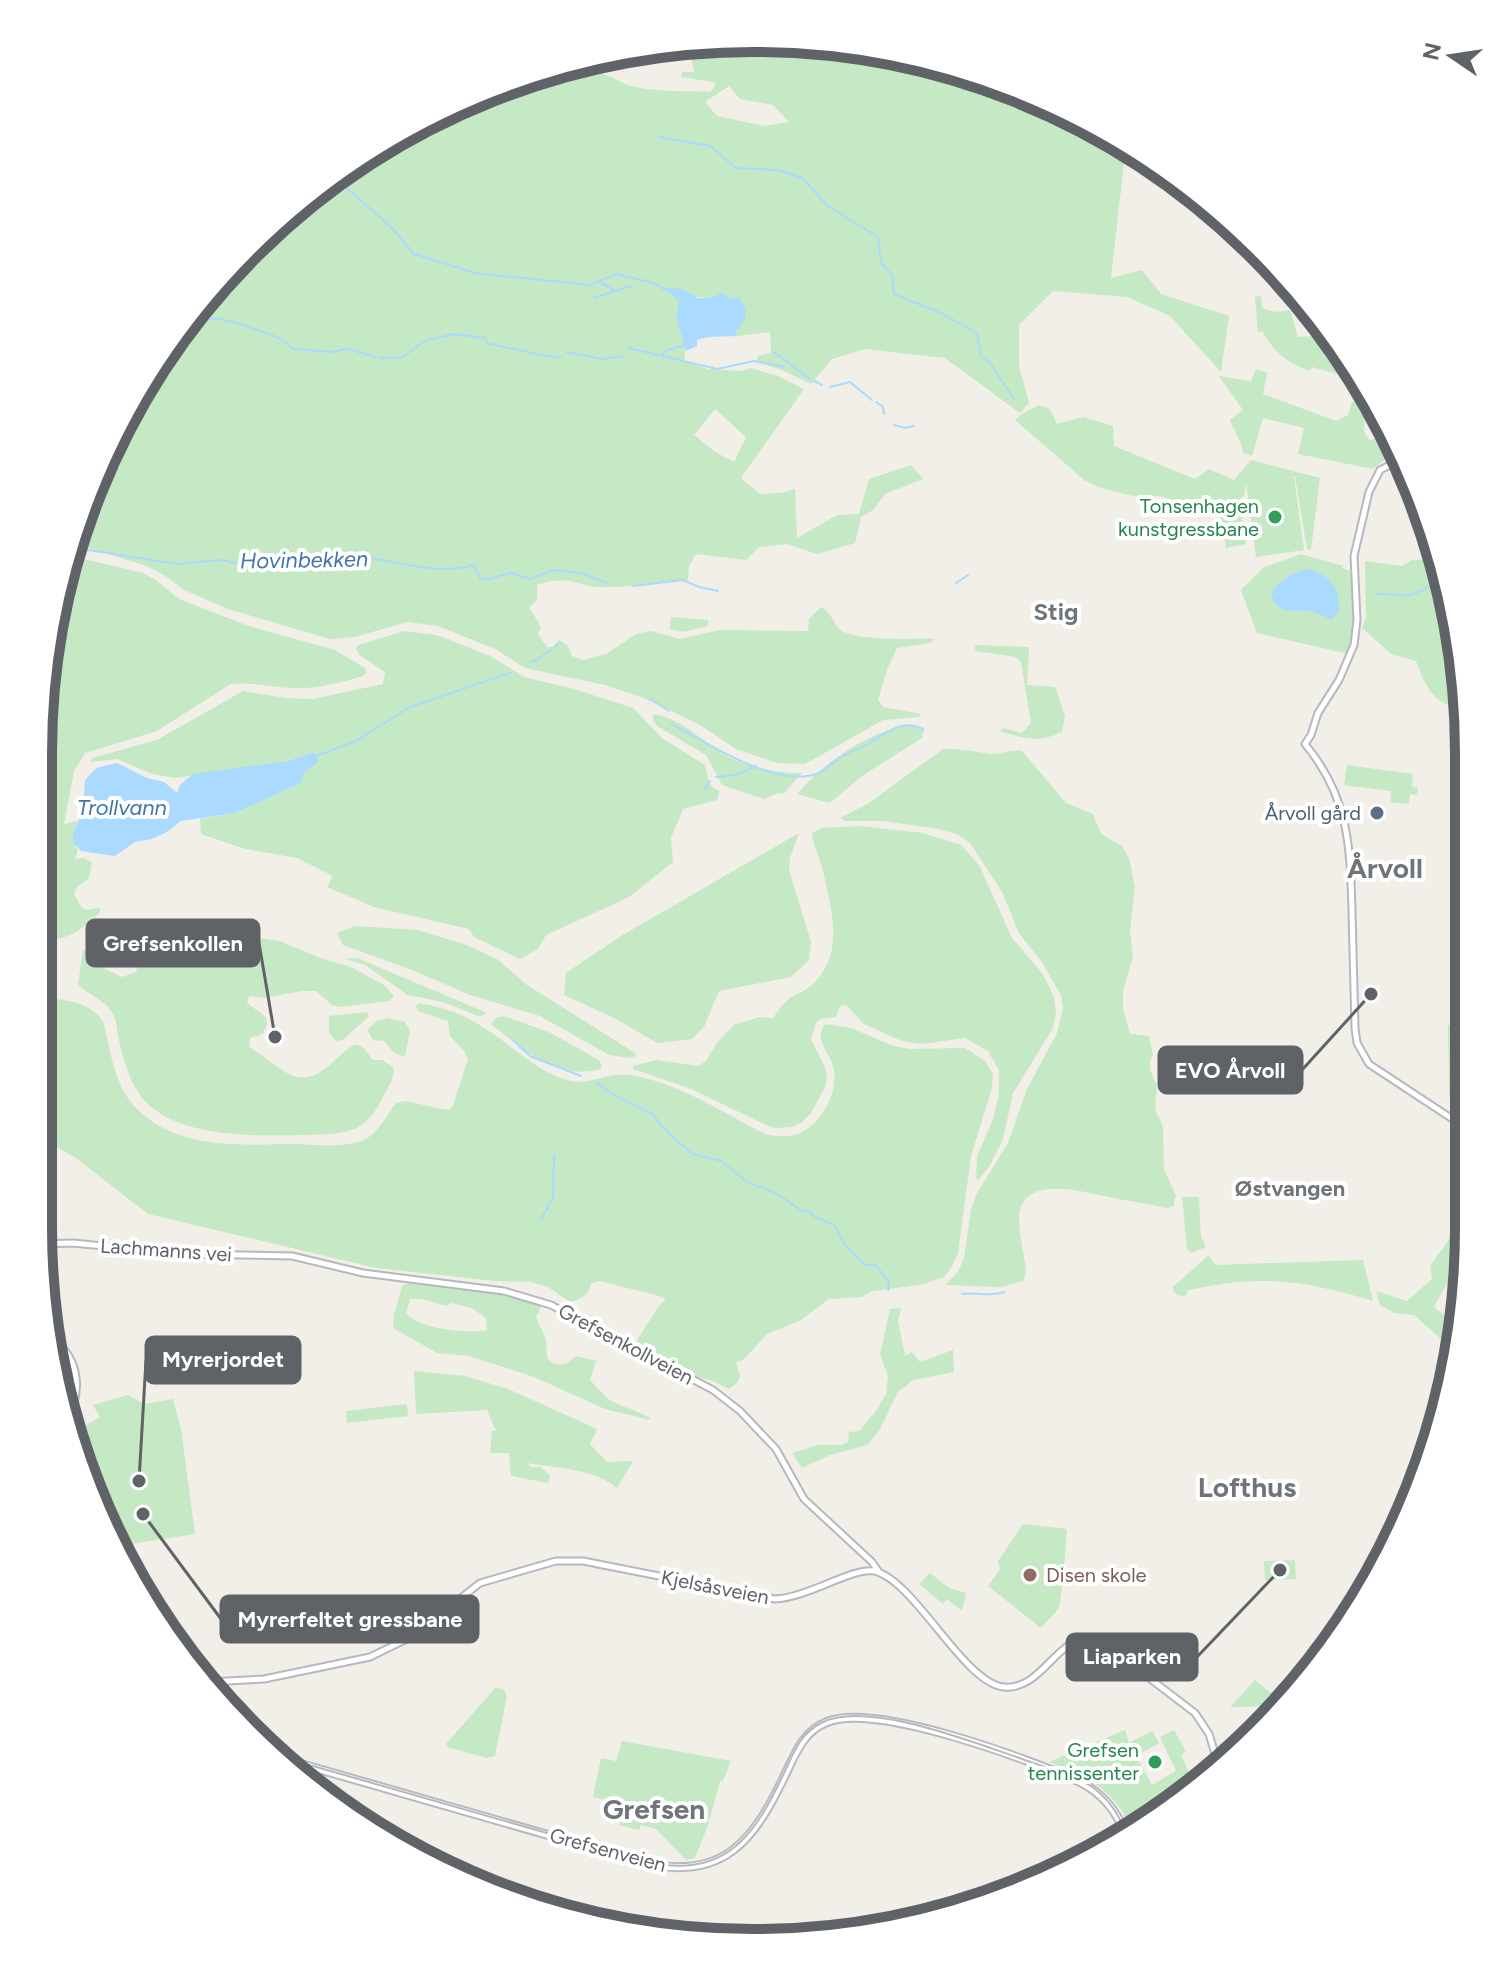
<svg xmlns="http://www.w3.org/2000/svg" width="1507" height="1981" font-family="Figtree,sans-serif">
	<style>
		.green { fill: #c5e8c5; fill-rule: evenodd }
		.water { fill: #aadaff }
		.lines { fill: none; stroke-linecap: round; stroke-linejoin: round }
		.stream { stroke: #aadaff; stroke-width: 2 }
		.tertiary-casing { stroke: #b5b8bc; stroke-width: 9 }
		.secondary-casing { stroke: #b6babf; stroke-width: 10 }
		.tertiary { stroke: #fff; stroke-width: 5 }
		.secondary { stroke: #fff; stroke-width: 6 }
		.tram { stroke: #b6b7b8; stroke-width: 2 }
		.leisure-dot { fill: #2e9e5b; stroke: #fff; stroke-width: 3 }
		.service-dot { fill: #5c6f8a; stroke: #fff; stroke-width: 3 }
		.education-dot { fill: #8d6e63; stroke: #fff; stroke-width: 3 }
		.labels { text-anchor: middle; dominant-baseline: central; stroke-width: 8; stroke-linejoin: round; paint-order: stroke }
		.leisure-label { font-size: 20px; fill: #27864d; stroke: #fff; text-anchor: end }
		.service-label { font-size: 20px; fill: #4e5e75; stroke: #fff; text-anchor: end }
		.street-label { font-size: 20px; fill: #5f6368; stroke: #fff }
		.education-label { font-size: 20px; fill: #785e54; stroke: #fff; text-anchor: start }
		.water-label { font-size: 22px; font-style: italic; fill: #4174aa; stroke: #fff }
		.neighbourhood-label { font-size: 22px; font-weight: bold; fill: #70757a; stroke: #fff }
		.quarter-label { font-size: 24px; font-weight: bold; fill: #70757a; stroke: #fff }
		.district-label { font-size: 28px; font-weight: bold; fill: #70757a; stroke: #fff }
		.rim { fill: none; stroke: #5f6368; stroke-width: 10 }
		.leader { fill: none; stroke: #5f6368; stroke-width: 3 }
		.callout-dot { fill: #5f6368; stroke: #fff; stroke-width: 3 }
		.callout { fill: #5f6368; stroke: #5f6368; stroke-width: 3 }
		.callout-label { font-size: 22px; text-anchor: middle; font-weight: bold; fill: #fff }
	</style>
	<rect width="100%" height="100%" fill="#f1efe8"/>
	<path class="green" d="M754,38L894,52L1028,93L1126,145L1111,278L1142,270L1161,294L1229,316L1221,372L1170,316L1127,297L1053,291L1019,325V366L1029,403L1020,413L945,358L865,349L832,359L811,384L782,370L757,362L758,356L771,353L770,332L737,336L736,330L740,328V324L729,299L723,294L709,298L674,295L679,301L676,318L685,347V362L708,369L741,371L751,368L778,376L804,389L741,478L760,494L781,493L795,489L797,538L837,515L859,514L869,479L911,465L923,479L885,494L873,510L861,517L855,543L817,554L787,544L759,547L746,560L696,554L689,566L688,580C661,582 633,587 605,587C576,588 572,573 537,585V600L529,607L541,627L538,634L547,647H553L559,640L568,646L572,656L583,660L606,654L636,634L651,631L680,639L720,630L808,631L809,619L821,607C832,612 832,623 841,630C857,642 914,638 935,639L930,643L897,648L887,670L878,700L883,707L921,714L919,717L883,720L805,764L777,763L736,749L700,725L644,698L605,685L525,668L495,649L438,626L407,622L355,637L330,639L228,609L184,590L167,577L147,566L72,543L112,437L186,318L356,158L480,92L584,61L583,64L588,71C602,71 616,80 628,85C648,92 688,91 710,92L715,87L714,82L681,77L682,72H694L691,57L677,53L673,58L647,48ZM729,86L740,99L773,105L789,122L764,126L717,116L705,102ZM715,409L746,437L734,462L715,452L694,435Z
		M1261,296L1262,308L1275,312L1290,310L1298,337L1322,336L1325,357L1350,359L1345,371L1337,374L1312,367L1310,371C1287,363 1275,353 1262,331L1258,333L1255,297Z
		M1256,369L1267,373L1263,394L1336,421L1348,415L1352,402L1370,399L1374,409L1365,411L1364,431L1369,440L1388,437L1397,455L1384,460L1373,469L1298,454L1304,428L1263,418L1252,456L1243,453L1241,444L1230,420L1243,410L1219,376L1251,381Z
		M1039,405L1050,409L1057,424L1083,417L1113,426L1114,446L1195,479L1209,469L1234,480L1251,460L1320,478L1311,550L1307,549L1295,476L1279,479L1294,477L1304,550L1256,557L1246,483L1244,496L1237,502L1196,507L1160,496L1137,497L1101,488L1084,480L1015,420L1023,413Z
		M1240,508L1246,544L1226,548L1219,511Z
		M1301,554L1343,566L1342,568L1350,571L1354,619L1348,654L1257,633L1241,590L1264,567Z
		M67,555L143,573L157,581L179,599L249,626L335,650L365,668L367,672L363,676C342,682 322,688 300,688C277,689 252,680 229,685L157,731L85,753L74,771L64,824L78,821C73,830 70,842 78,850L75,859L84,858L92,862L89,878L76,888L74,894L82,908L88,910L100,907V912C85,928 61,946 39,937L40,707L63,568Z
		M1439,559L1463,661V711C1432,701 1427,690 1416,661L1391,654L1362,628L1366,617L1365,561L1402,566L1412,560Z
		M671,617L709,620L707,626L683,632L670,629Z
		M404,631L437,635L490,656L524,677L574,689L633,708L662,738L705,765C709,778 706,785 720,791L717,800L683,809L671,838L673,862L629,897L546,935L538,949L520,959L474,937L469,929L374,907L327,887L333,876L297,858L245,849L201,834L200,819L235,813L301,783L304,773L319,761L314,752L287,761L175,778L152,774L117,759L91,762L92,758L157,740L243,691L285,698L313,699L383,684L385,672L359,655L356,648L358,645Z
		M974,645L1029,647L1027,685L1055,687L1065,716L1062,732C1036,744 1025,738 999,731L1004,728L1022,733L1031,723L1021,662L1016,657L975,651Z
		M654,714C683,719 705,744 729,757C746,766 783,774 802,773L783,794L778,793L764,799L722,785L706,755L657,726L653,720Z
		M908,724L924,728L922,738L862,776L830,803L797,794C826,760 865,735 908,724Z
		M943,749C959,749 974,751 990,754C1000,755 1010,749 1022,751L1066,803L1093,814L1101,834L1122,846L1129,858L1135,887L1130,931L1133,956L1123,992V1008L1130,1034L1149,1036L1153,1055L1150,1061V1070L1157,1086L1155,1109L1163,1127L1164,1169L1176,1196L1173,1207L1166,1208C1146,1203 1125,1201 1104,1196C1082,1192 1029,1176 1020,1210C1016,1224 1025,1256 1026,1272L1023,1281L1002,1287L945,1285L958,1272L964,1258L971,1210L976,1195L1008,1143L1027,1089L1057,1033L1063,1008L1061,995L1042,962L1019,933L1002,892L970,843L957,834L938,829L884,821H845L840,818L869,803Z
		M1347,765L1413,774L1412,787L1418,788L1417,795L1410,794L1409,804L1390,802L1391,791L1344,785Z
		M860,826L923,833L961,845L979,865L1012,938L1043,974L1054,997L1056,1013L1053,1028L1013,1093L1003,1139L989,1167L978,1180L976,1179L977,1156L993,1120L999,1094V1070L988,1051L965,1038L922,1044L902,1041L864,1024L846,1005L840,1006L836,1017L821,1019L816,1023L811,1039L824,1065L827,1076L825,1087L811,1113L802,1122L792,1127L775,1128L764,1124L691,1089L633,1069V1066L657,1060L698,1066L706,1061L717,1043L734,1025L760,1017L773,1018C778,1011 782,1004 789,999C798,993 807,991 815,982C844,951 832,912 824,875C822,862 812,844 812,833L822,828Z
		M799,833L790,858L789,870L811,942L809,960L791,977L719,991L704,1027L692,1039L657,1043L614,1018L564,995L566,973L621,936Z
		M1463,904V971L1455,983V939Z
		M355,926L418,930L464,944L497,959L527,985L635,1053L636,1056L629,1058L609,1055L540,1016L470,995L412,970L343,945L337,933Z
		M242,936L280,941L320,958L351,967L384,985L394,996L389,1001L340,1007L332,1005L316,991H302L264,998L249,996L247,1003L266,1017L267,1024L263,1034L250,1038L249,1046C254,1051 259,1053 264,1057C275,1064 284,1074 297,1077C326,1084 347,1037 361,1046C365,1048 370,1057 373,1060H382L393,1067C395,1078 389,1086 384,1095C378,1106 373,1117 363,1124C346,1136 322,1134 303,1135C257,1136 187,1138 150,1106C132,1090 124,1063 119,1040C117,1031 117,1019 111,1011C104,999 87,995 78,984L83,950L87,951L95,964L122,977L136,972L142,949L153,945L191,944Z
		M357,958L485,1012L484,1015L478,1016L443,1002L408,995L365,965L345,959Z
		M39,997C64,1000 87,1000 103,1021C111,1052 114,1088 139,1111C182,1151 244,1144 297,1144C318,1145 344,1148 364,1140C378,1133 387,1115 396,1103L406,1101L446,1110L452,1108L468,1059L464,1051L450,1036L448,1021L418,1011L416,1007L418,1003C441,1007 462,1013 481,1026C510,1043 531,1068 564,1079C587,1088 607,1071 630,1075C678,1082 723,1113 765,1134C774,1136 782,1137 791,1136C817,1131 838,1097 834,1071C832,1053 812,1042 825,1024L851,1028L891,1045L909,1049L965,1048L985,1061L993,1074L992,1088L971,1156L958,1253L951,1268L944,1277L920,1285L872,1291L862,1297L829,1299L801,1320L767,1334L743,1360L736,1362L740,1376L738,1382L729,1389L711,1380L693,1377L635,1343L659,1306L666,1299L656,1295L599,1281L591,1284C588,1296 581,1299 570,1302L548,1287L531,1282L495,1281L376,1268L148,1214L76,1158L38,1136Z
		M367,1012L369,1016L343,1040L336,1041L329,1033V1016Z
		M504,1016L551,1033L599,1060L602,1066L600,1069C556,1081 525,1050 491,1024L496,1018Z
		M388,1018L405,1022L410,1031L405,1057L394,1053L384,1041L373,1040L367,1030L377,1021Z
		M1448,1025H1455L1457,1090L1456,1093L1449,1095Z
		M1182,1197H1199L1201,1237L1206,1247L1191,1253L1187,1249Z
		M1463,1220V1255L1434,1307L1461,1330L1456,1352L1414,1315L1394,1313L1380,1305L1376,1291L1407,1301L1432,1279L1430,1266Z
		M1209,1255L1215,1265L1363,1260L1373,1301C1304,1280 1260,1274 1189,1290L1184,1297L1174,1293L1173,1287Z
		M409,1283L504,1294L543,1302L536,1317L546,1340L547,1358C559,1369 565,1365 576,1356L596,1361L590,1380L609,1400L649,1417L650,1420L605,1409L534,1377L469,1356L437,1353L393,1328L394,1315L402,1286ZM410,1299H422L446,1306L451,1303L472,1308L486,1318L487,1330C468,1334 418,1329 406,1313Z
		M901,1308L898,1321L905,1356L912,1352L920,1362L953,1350L954,1372L913,1380L898,1392L879,1431L867,1445L830,1455L802,1468L792,1453L818,1445H841L848,1442L849,1432L859,1431L876,1411L886,1394L888,1376L880,1355L890,1309Z
		M414,1371L465,1376L508,1389L597,1429L590,1444L607,1462L633,1461L617,1488C595,1469 556,1468 528,1463L531,1467H540L550,1475L548,1483L511,1476L509,1453H490L492,1431H496L487,1410L416,1414Z
		M128,1395L145,1404L173,1399L181,1429L195,1534L118,1546L69,1429L77,1424L81,1428L100,1417L93,1405Z
		M407,1404L408,1416L347,1423L346,1411Z
		M1023,1524L1067,1529L1063,1582L1059,1608L1041,1628L988,1586L1000,1569L998,1561Z
		M1295,1560L1296,1579L1265,1580L1264,1561Z
		M930,1573L949,1588L966,1593L962,1611L947,1599L943,1604L919,1584Z
		M1255,1680L1268,1691L1287,1700L1281,1706L1230,1707Z
		M496,1687L504,1690L507,1696L495,1756L487,1758L447,1747L446,1744Z
		M1125,1730L1129,1743L1152,1731L1159,1743L1136,1756L1152,1785L1176,1771L1160,1737L1174,1730L1186,1752L1181,1755L1195,1786L1151,1823L1132,1831C1117,1791 1087,1776 1049,1762Z
		M622,1741L731,1761L723,1781H720L708,1825L695,1858L686,1860L656,1829L641,1825L639,1830L619,1825L623,1804L593,1797L601,1758L616,1761Z"/>
	<path class="water" d="M669,288L682,289L697,298H709L723,293L729,299L739,297L746,308L745,319L740,324V329L736,330L737,336C724,337 709,335 697,340V346L686,351L676,318L679,301L666,290Z
		M1310,569C1332,577 1339,588 1339,610L1333,619C1324,618 1318,612 1309,611C1300,610 1286,613 1278,606C1256,591 1297,569 1310,569Z
		M314,752L319,761L304,773L301,783L235,813L181,821L167,832L152,839L135,842L115,856L81,851L73,843V832L83,812L85,780L96,768L117,763L147,778L164,782L177,793L180,785L193,774L287,761Z"/>
	<g class="lines">
		<path class="stream" d="M659,137L710,146L736,168L778,170L802,178L828,206L878,237L881,263L892,275L894,294L943,314L977,333L981,356L990,363L1014,399
			M327,186L344,187L355,195L392,228L414,254L475,273L590,285L616,274L650,282L666,290
			M601,283L616,291
			M594,298L631,286
			M185,320L196,322L215,318L234,322L277,337L294,349L332,352L347,349L376,357
			M628,348L662,356L665,351L684,345
			M566,352L603,359L622,356
			M774,352L810,379
			M662,356L717,369L754,361L784,367
			M381,358H401L425,341L453,334L485,338L487,343L545,356L560,357
			M814,381L822,385
			M830,387L850,382L872,400
			M876,402L883,407L884,414
			M894,425L905,428L914,426
			M82,549L177,564L220,560L241,564L245,558C262,557 278,560 295,560C320,560 345,555 370,558C404,563 439,575 473,565L480,578L485,580L511,573L531,579L552,570L582,573L609,584
			M67,556L74,553
			M956,583L968,575
			M633,586L683,580L699,587L718,591
			M1376,594C1387,593 1399,597 1409,595C1422,593 1432,581 1445,585
			M531,662L537,660L558,644
			M650,699L669,711
			M671,724C708,743 765,782 808,776C823,774 828,765 840,758C848,752 859,749 868,744C885,734 903,717 924,730
			M316,756L356,741L410,707L510,673
			M716,777L736,775L756,766
			M705,789L710,781
			M512,1039L530,1056L581,1076
			M596,1082L614,1095L652,1114L670,1135L693,1154L721,1161L747,1182L776,1193L802,1211H809L815,1217L836,1226C840,1242 853,1255 866,1265H875L889,1281L888,1290
			M541,1219L553,1198L554,1155
			M962,1294C976,1292 990,1297 1004,1292"/>
		<g class="tertiary-casing">
			<path id="tertiary" d="M1400,460L1380,470L1369,492L1354,556L1357,620L1354,645L1339,680L1318,713L1311,735L1305,744C1349,797 1350,845 1352,911C1353,950 1354,989 1355,1028L1357,1043L1369,1064L1463,1126
				M40,1244L73,1243L184,1254L292,1256L363,1273L504,1291L551,1305L713,1390L740,1411L776,1449L804,1499L872,1562L879,1572
				M53,1339C81,1360 82,1393 66,1422
				M208,1682L264,1679L370,1657L411,1637L480,1583L556,1561H583L775,1599C807,1598 853,1567 874,1571C914,1579 964,1684 1004,1687C1046,1691 1061,1622 1102,1642L1195,1713L1209,1734L1219,1767"/>
		</g>
		<g class="secondary-casing">
			<path id="secondary" d="M280,1758L642,1862C724,1883 755,1839 786,1773C796,1752 804,1731 827,1722C876,1702 1030,1760 1080,1782C1102,1793 1117,1811 1125,1834"/>
		</g>
		<use href="#tertiary" class="tertiary"/>
		<use href="#secondary" class="secondary"/>
		<path class="tram" d="M278,1756L648,1862C727,1880 756,1833 785,1771C794,1752 801,1733 821,1723C866,1699 975,1743 1022,1759C1046,1768 1075,1774 1095,1789C1110,1801 1120,1816 1126,1834"/>
	</g>
	<g class="leisure-dot">
		<circle cx="1275" cy="517" r="8"/>
		<circle cx="1155" cy="1762" r="8"/>
	</g>
	<circle class="service-dot" cx="1377" cy="813" r="8"/>
	<circle class="education-dot" cx="1030" cy="1575" r="8"/>
	<g class="labels">
		<g class="leisure-label">
			<text x="1259" y="506">Tonsenhagen<tspan x="1259" dy="23">kunstgressbane</tspan></text>
			<text x="1139" y="1750">Grefsen<tspan x="1139" dy="23">tennissenter</tspan></text>
		</g>
		<g class="service-label">
			<text x="1361" y="813">Årvoll gård</text>
		</g>
		<g class="street-label">
			<text transform="translate(166 1250) rotate(4)">Lachmanns vei</text>
			<text transform="translate(626 1344) rotate(28)">Grefsenkollveien</text>
			<text transform="translate(715 1587) rotate(11)">Kjelsåsveien</text>
			<text transform="translate(608 1850) rotate(15)">Grefsenveien</text>
		</g>
		<g class="education-label">
			<text x="1046" y="1575">Disen skole</text>
		</g>
		<g class="water-label">
			<text transform="translate(304 560) rotate(-1)">Hovinbekken</text>
			<text x="122" y="807">Trollvann</text>
		</g>
		<g class="neighbourhood-label">
			<text x="1290" y="1188">Østvangen</text>
		</g>
		<g class="quarter-label">
			<text x="1056" y="611">Stig</text>
		</g>
		<g class="district-label">
			<text x="1385" y="868">Årvoll</text>
			<text x="1247" y="1487">Lofthus</text>
			<text x="654" y="1809">Grefsen</text>
		</g>
	</g>
	<path d="M0 0H1507V1981H0ZM753 52H754A701 701 0 0 1 1455 753V1228A701 701 0 0 1 754 1929H753A701 701 0 0 1 52 1228V753A701 701 0 0 1 753 52Z" fill="#fff" fill-rule="evenodd"/>
	<path class="rim" d="M753 52H754A701 701 0 0 1 1455 753V1228A701 701 0 0 1 754 1929H753A701 701 0 0 1 52 1228V753A701 701 0 0 1 753 52Z"/>
	<path class="leader" d="M275 1037L259 943M1371 994L1302 1070M139 1481L146 1360M143 1514L221 1619M1280 1570L1197 1657"/>
	<g class="callout-dot">
		<circle cx="275" cy="1037" r="8"/>
		<circle cx="1371" cy="994" r="8"/>
		<circle cx="139" cy="1481" r="8"/>
		<circle cx="143" cy="1514" r="8"/>
		<circle cx="1280" cy="1570" r="8"/>
	</g>
	<g class="callout">
		<rect x="87" y="920" width="172" height="46" rx="8"/>
		<rect x="1159" y="1047" width="143" height="46" rx="8"/>
		<rect x="146" y="1337" width="154" height="46" rx="8"/>
		<rect x="221" y="1596" width="257" height="46" rx="8"/>
		<rect x="1067" y="1634" width="130" height="46" rx="8"/>
	</g>
	<g class="callout-label">
		<text x="173" y="951">Grefsenkollen</text>
		<text x="1230" y="1078">EVO Årvoll</text>
		<text x="223" y="1367">Myrerjordet</text>
		<text x="350" y="1627">Myrerfeltet gressbane</text>
		<text x="1132" y="1664">Liaparken</text>
	</g>
	<g transform="translate(1451 56) rotate(283)" stroke="#ffffff" stroke-width="6" paint-order="stroke">
	<path d="M0-6L14 30L0 20L-14 30Z" fill="#5f6368"/>
	<text y="-12" font-size="22" font-weight="bold" text-anchor="middle" fill="#5f6368">N</text>
	</g>
</svg>
